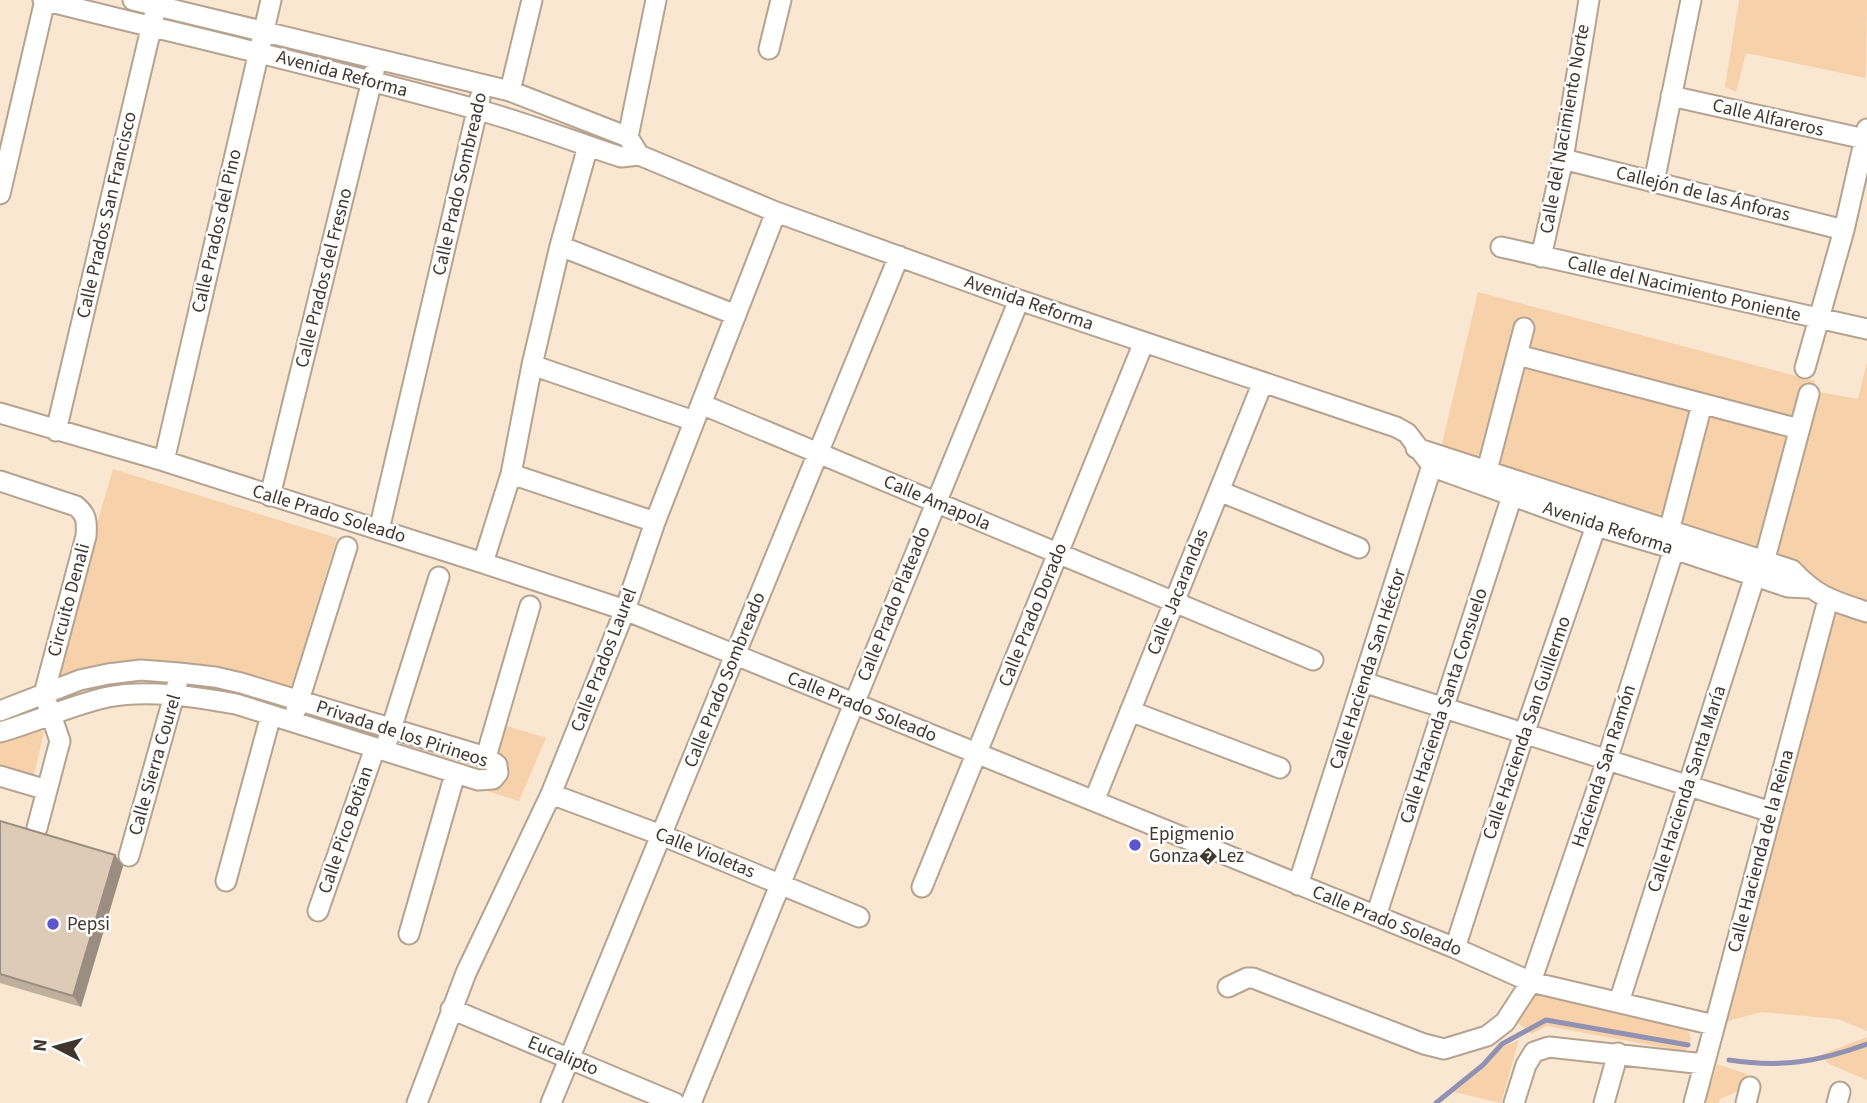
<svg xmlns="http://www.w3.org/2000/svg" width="1867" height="1103" font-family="'Source Sans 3',sans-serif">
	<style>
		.green { fill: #f6d1a9 }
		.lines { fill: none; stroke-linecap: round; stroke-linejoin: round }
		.stream { stroke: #9091b3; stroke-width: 5 }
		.street-casing { stroke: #b5a390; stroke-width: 23 }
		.street { stroke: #fff; stroke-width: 19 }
		.wall { fill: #bfaf9d }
		.shaded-wall { fill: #9b8e80 }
		.building { fill: #decbb7; stroke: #9b8e80; stroke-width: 2 }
		.poi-dot { fill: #5b56ce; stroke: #fff; stroke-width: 2.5 }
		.labels { text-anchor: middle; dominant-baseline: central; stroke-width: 5; stroke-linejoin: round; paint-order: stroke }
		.street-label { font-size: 19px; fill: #3f372f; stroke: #fff }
		.poi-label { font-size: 19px; fill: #3f372f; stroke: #fff; text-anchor: start }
	</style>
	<rect width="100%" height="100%" fill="#fae7d2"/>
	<path class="green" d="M1739,0H1867L1866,78L1746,53L1736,92L1725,87Z
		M1478,292L1815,381L1813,391L1858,399L1867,362V1031L1838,1019L1761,1012L1714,1025L1828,600L1840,603L1842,591L1438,461Z
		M113,469L337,538L291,688L212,669L50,684Z
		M507,726L546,738L519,801L481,789L500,787L510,777L509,764L497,754Z
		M41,729L44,732L34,775L0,766V740Z
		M1536,994L1684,1025C1691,1035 1693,1039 1686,1050H1677L1547,1026L1531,1034L1518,1023Z
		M1867,1037V1080L1827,1063L1823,1054Z
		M1519,1040L1501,1103L1454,1092L1485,1067L1503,1047Z
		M1717,1064L1747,1074L1743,1089L1720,1099L1719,1103H1705Z"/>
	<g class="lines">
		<path class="stream" d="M1729,1060C1782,1068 1817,1062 1867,1044
			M1436,1103L1483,1065L1502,1044L1546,1020L1688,1045"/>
		<g class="street-casing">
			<path id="street" d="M43,0C187,36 332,69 475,109C524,122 572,141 621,157L639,155L776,212L1019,300L1396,427L1407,433L1433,467L1596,526L1674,549L1788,587L1808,588
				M133,0L510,91L628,137L639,155
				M769,49L781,0
				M510,91L532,0
				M1671,96L1865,139
				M628,137L656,0
				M1563,159L1844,230
				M1654,182L1691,0
				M0,194L45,0
				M560,246L736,315
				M1501,247L1867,329
				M1541,257L1563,159L1589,0
				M1518,355L1799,429
				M532,365L694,421
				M1805,368L1844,230L1867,129
				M701,404L1313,660
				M0,413L164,461L483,563L625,610L1455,948L1531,982L1714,1025
				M56,431L154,16
				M1416,448L1792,570C1817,597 1833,601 1867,612
				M164,461L271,0
				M511,474L655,522
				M0,481L76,506C87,515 87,522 86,536L44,694L60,741L37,828
				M1484,482L1524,328
				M1219,491L1359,548
				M270,496L374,72
				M379,530L480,98
				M1669,531L1702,404
				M1764,562L1809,394
				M483,563L511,474L532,365L560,246L588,146
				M1363,682L1771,812
				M296,710L347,547
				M0,711L80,680L108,674L141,670L179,673L215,677L241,683L486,757L497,765L498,773L493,779L478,780L236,704C195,697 149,689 108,697C71,705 36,722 0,732
				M1130,711L1280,768
				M388,739L439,577
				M486,757L530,606
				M0,776L47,790
				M551,794L661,835L859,917
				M1094,801L1263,382
				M129,856L177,685
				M226,881L271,715
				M1298,885L1435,456
				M922,887L1144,342
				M318,911L375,748
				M1376,916L1512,496
				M409,934L455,774
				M1455,948L1524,734L1596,526L1602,515
				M1228,987L1247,978H1253L1424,1044L1444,1049L1487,1036L1505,1022L1531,982L1607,760L1674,549
				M1619,1002L1755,576
				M451,1009L675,1103
				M417,1103L466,973L551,794L625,610L655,522L776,212
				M551,1103L899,256
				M691,1103L1019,300
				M1514,1103L1526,1065L1534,1052L1549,1047L1704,1064
				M1604,1103L1618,1053
				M1694,1103L1828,600
				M1746,1103L1750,1087
				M1837,1103L1840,1092"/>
		</g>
		<use href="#street" class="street"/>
	</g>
	<path class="wall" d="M0,821L115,855L123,866L81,1007L0,983Z"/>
	<path class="shaded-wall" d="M115,855L123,866L81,1007L73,996Z"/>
	<path class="building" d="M0,821L115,855L73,996L0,974Z"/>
	<g class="poi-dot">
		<circle cx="1135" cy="845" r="7"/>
		<circle cx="53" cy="924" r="7"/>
	</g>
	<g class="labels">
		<g class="street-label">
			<text transform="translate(342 74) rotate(15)">Avenida Reforma</text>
			<text transform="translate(1768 118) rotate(13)">Calle Alfareros</text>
			<text transform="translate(1565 129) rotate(-80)">Calle del Nacimiento Norte</text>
			<text transform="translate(460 184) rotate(-77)">Calle Prado Sombreado</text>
			<text transform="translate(1703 194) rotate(14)">Callejón de las Ánforas</text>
			<text transform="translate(107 215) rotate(-77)">Calle Prados San Francisco</text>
			<text transform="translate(217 231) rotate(-77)">Calle Prados del Pino</text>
			<text transform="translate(324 278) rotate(-76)">Calle Prados del Fresno</text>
			<text transform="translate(1684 289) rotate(13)">Calle del Nacimiento Poniente</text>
			<text transform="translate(1029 303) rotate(19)">Avenida Reforma</text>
			<text transform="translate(937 503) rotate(23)">Calle Amapola</text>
			<text transform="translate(329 514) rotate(17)">Calle Prado Soleado</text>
			<text transform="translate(1608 528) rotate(18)">Avenida Reforma</text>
			<text transform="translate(1178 592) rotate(-68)">Calle Jacarandas</text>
			<text transform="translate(69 600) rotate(-75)">Circuito Denali</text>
			<text transform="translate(894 604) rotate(-68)">Calle Prado Plateado</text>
			<text transform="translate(1033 615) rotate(-68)">Calle Prado Dorado</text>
			<text transform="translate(604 660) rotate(-69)">Calle Prados Laurel</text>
			<text transform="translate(1368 669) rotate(-72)">Calle Hacienda San Héctor</text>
			<text transform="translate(725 680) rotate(-68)">Calle Prado Sombreado</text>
			<text transform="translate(1444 706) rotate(-72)">Calle Hacienda Santa Consuelo</text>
			<text transform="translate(862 707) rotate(22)">Calle Prado Soleado</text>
			<text transform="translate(1527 728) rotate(-71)">Calle Hacienda San Guillermo</text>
			<text transform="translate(402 734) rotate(18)">Privada de los Pirineos</text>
			<text transform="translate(155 765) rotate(-74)">Calle Sierra Courel</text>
			<text transform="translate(1604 766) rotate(-72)">Hacienda San Ramón</text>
			<text transform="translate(1687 789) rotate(-72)">Calle Hacienda Santa María</text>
			<text transform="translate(346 830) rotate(-71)">Calle Pico Botian</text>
			<text transform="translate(1761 851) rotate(-75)">Calle Hacienda de la Reina</text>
			<text transform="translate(705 853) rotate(22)">Calle Violetas</text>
			<text transform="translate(1387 921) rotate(22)">Calle Prado Soleado</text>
			<text transform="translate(563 1056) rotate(23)">Eucalipto</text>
		</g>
		<g class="poi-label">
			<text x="1149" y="834">Epigmenio<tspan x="1149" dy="22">Gonza�Lez</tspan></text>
			<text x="67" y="924">Pepsi</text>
		</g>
	</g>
	<g transform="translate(56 1047) rotate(276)" stroke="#ffffff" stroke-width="5" paint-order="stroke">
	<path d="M0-5L12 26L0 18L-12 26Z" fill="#3f372f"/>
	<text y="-10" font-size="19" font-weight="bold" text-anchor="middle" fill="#3f372f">N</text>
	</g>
</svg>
